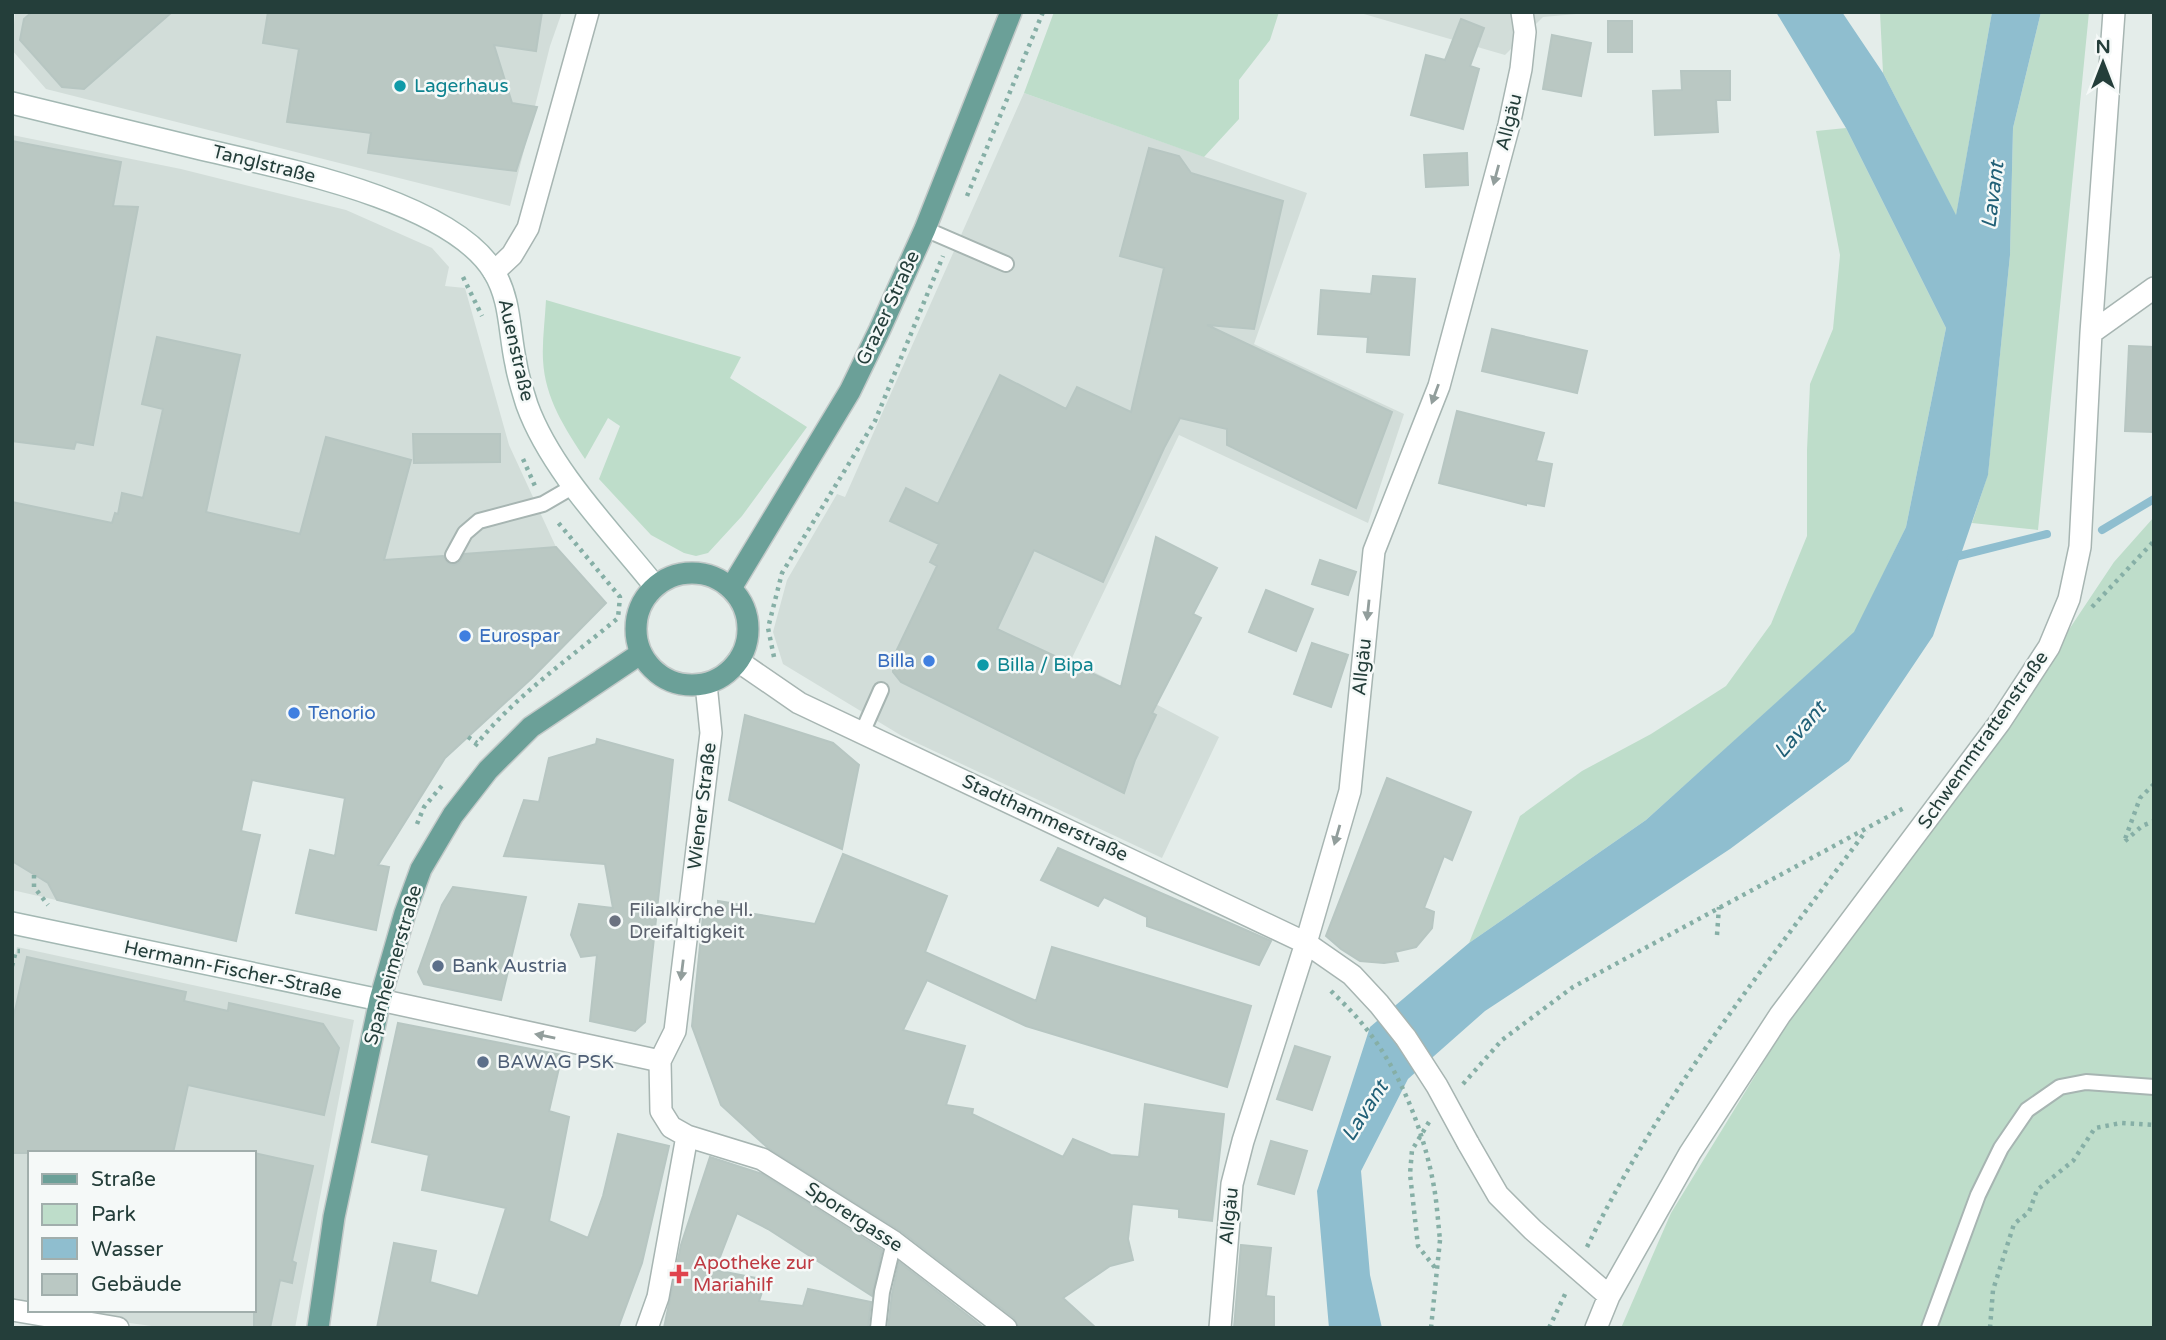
<svg xmlns="http://www.w3.org/2000/svg" width="2166" height="1340" font-family="'Varela Round',sans-serif">
	<style>
		.built { fill: #d2ddd9 }
		.green { fill: #beddca }
		.water { fill: #8fbecf }
		.lines { fill: none; stroke-linecap: round; stroke-linejoin: round }
		.stream { stroke: #8fbecf; stroke-width: 8 }
		.building { fill: #bac8c3; stroke: #b7c6c2; stroke-width: 2 }
		.lane-casing { stroke: #a7b5b2; stroke-width: 18 }
		.street-casing { stroke: #a7b5b2; stroke-width: 24 }
		.secondary-casing { stroke: #a3b8b3; stroke-width: 24 }
		.primary-casing { stroke: #c2c9c8; stroke-width: 24 }
		.path { stroke: #86afa6; stroke-width: 4.5; stroke-dasharray: 3.5 5; stroke-linecap: butt }
		.lane { stroke: #fff; stroke-width: 14 }
		.street { stroke: #fff; stroke-width: 21 }
		.secondary { stroke: #fff; stroke-width: 21 }
		.primary { stroke: #6ba098; stroke-width: 21 }
		.street-bridge-casing { stroke: #a7b5b2; stroke-width: 24; stroke-linecap: butt }
		.path-bridge { stroke: #86afa6; stroke-width: 4.5; stroke-dasharray: 3.5 5; stroke-linecap: butt }
		.street-bridge { stroke: #fff; stroke-width: 21 }
		.oneway { fill: #929e9c }
		.culture-dot { fill: #0f9aa8; stroke: #f5f9f8; stroke-width: 2.5 }
		.shop-dot { fill: #3f7fe0; stroke: #f5f9f8; stroke-width: 2.5 }
		.worship-dot { fill: #6b7280; stroke: #f5f9f8; stroke-width: 2.5 }
		.service-dot { fill: #5c6f8a; stroke: #f5f9f8; stroke-width: 2.5 }
		.health-dot { fill: #e0444e; stroke: #f5f9f8; stroke-width: 2.5 }
		.labels { text-anchor: middle; dominant-baseline: central; stroke-width: 5; stroke-linejoin: round; paint-order: stroke }
		.culture-label { font-size: 19px; fill: #0d838f; stroke: #f5f9f8; text-anchor: start }
		.street-label { font-size: 19px; fill: #243e3a; stroke: #f5f9f8 }
		.shop-label { font-size: 19px; fill: #366cbe; stroke: #f5f9f8; text-anchor: start }
		.worship-label { font-size: 19px; fill: #5b616d; stroke: #f5f9f8; text-anchor: start }
		.service-label { font-size: 19px; fill: #4e5e75; stroke: #f5f9f8; text-anchor: start }
		.health-label { font-size: 19px; fill: #be3a42; stroke: #f5f9f8; text-anchor: start }
		.water-label { font-size: 21px; font-style: italic; fill: #216077; stroke: #f5f9f8 }
	</style>
	<rect width="100%" height="100%" fill="#e4edea"/>
	<path class="built" d="M15,12H562L550,46L510,206L46,89L12,50Z
		M1357,12H1598L1543,17L1505,55Z
		M1024,93L1307,193L1254,344L1404,414L1368,523L1179,435L1071,660L1219,737L1162,858L902,736L783,664L773,632L787,580L837,494L845,497Z
		M12,135L181,169L346,210L432,248L449,267L445,286L465,288L509,445L556,547L606,603L532,678L445,758L393,842L340,830L345,798L252,780L241,831L260,835L236,941L12,890Z
		M17,947L354,1020L295,1328H166L35,1310H254V1153H30V1310L12,1307V966Z"/>
	<path class="green" d="M1054,12H1279L1270,40L1239,80V119L1204,157L1024,93Z
		M1880,12H1992L1956,216L1883,73Z
		M2041,12H2089L2038,530L1972,523L1988,474L2010,255L2013,128Z
		M1846,128L1946,328L1906,527L1855,632L1646,820L1469,943L1520,816L1582,771L1651,734L1726,686L1771,624L1807,536V450L1810,384L1833,329L1840,255L1816,131Z
		M546,300L741,357L730,378L807,427L742,516L708,553L696,556L684,553L651,535L599,479L620,426L608,418L585,459C565,428 545,399 543,360C542,341 545,320 546,300Z
		M2154,517V1328H1621L1671,1213L1796,1009L1962,790L2114,562Z"/>
	<path class="water" d="M1776,12H1842L1883,73L1956,215L1992,12H2041L2013,128L2010,255L1988,475L1933,636L1849,761L1730,849L1485,1011L1408,1079L1361,1171L1370,1275L1382,1328H1329L1317,1191L1370,1027L1469,943L1646,820L1854,632L1906,527L1946,328L1846,128Z"/>
	<g class="lines">
		<path class="stream" d="M2102,530L2154,499
			M1951,558L2047,534"/>
	</g>
	<path class="building" d="M32,12H172L84,89L62,87L20,40L24,19Z
		M268,12H542L536,51L494,45L512,103L537,107L516,171L368,153L371,133L287,122L299,49L263,43Z
		M1461,19L1484,28L1470,66L1479,69L1463,129L1411,115L1426,55L1445,60Z
		M1608,21H1632V52H1608Z
		M1552,35L1591,43L1581,96L1543,89Z
		M1681,71H1730V100H1716L1718,132L1655,135L1653,91L1682,90Z
		M12,141L121,162L113,206L138,207L93,445L76,442L74,449L12,441Z
		M1149,148L1179,156L1191,173L1283,201L1254,329L1207,325L1392,412L1356,508L1227,445V429L1180,418L1164,448L1103,582L1034,550L997,629L1121,687L1156,537L1217,568L1193,614L1201,618L1152,713L1156,715L1135,760L1124,793L901,682L893,672V658L937,566L930,562L939,544L890,521L906,488L938,504L1000,375L1066,409L1077,387L1131,412L1164,268L1120,256Z
		M1467,153L1468,185L1426,187L1424,155Z
		M1373,276L1415,279L1409,355L1367,352L1368,337L1318,334L1321,290L1371,294Z
		M1492,329L1587,351L1577,393L1482,371Z
		M157,337L240,355L206,512L300,534L326,437L411,460L384,560L443,556L448,563L454,565L459,563L464,554L556,547L606,603L532,678L445,758L378,865L389,867L376,930L296,913L310,850L335,856L345,798L252,780L241,831L260,835L236,941L57,900L48,883L12,861V502L112,523L115,513L118,514L122,493L143,498L163,409L142,404Z
		M2129,346L2154,347V432L2125,431Z
		M1457,411L1544,433L1536,461L1552,464L1544,506L1526,503V505L1439,483Z
		M413,434H500V462L414,463Z
		M1320,560L1356,572L1348,595L1312,584Z
		M1266,590L1313,609L1296,651L1249,632Z
		M1312,643L1348,655L1331,707L1294,694Z
		M745,715L833,743L859,765L842,849L729,800Z
		M597,739L673,760L645,1022L635,1031L590,1021L597,955L581,957L571,935L579,904L613,908L605,864L504,856L524,800L539,802L549,758L596,744Z
		M1387,778L1471,812L1452,860L1444,856L1424,908L1434,912L1432,928L1416,947L1395,952L1398,961L1384,963L1360,961L1341,949L1326,936Z
		M1058,848L1147,887L1271,941L1259,965L1147,926V917L1104,897L1098,906L1041,880Z
		M843,854L947,896L925,952L1036,1001L1052,947L1251,1006L1227,1087L1026,1026L927,980L903,1030L965,1046L946,1105L973,1109L972,1114L1063,1157L1073,1139L1111,1155L1139,1157L1145,1104L1224,1114L1212,1221L1179,1217V1209L1132,1204L1128,1239L1133,1260L1110,1266L1063,1298L1096,1328H1019L1014,1318L902,1232L768,1148L721,1105L692,1026L704,906L718,908V901L743,905L742,912L815,924Z
		M453,887L526,897L501,1000L424,984L418,972L442,905Z
		M27,957L186,992L184,1001L228,1011L229,1003L323,1024L339,1048L324,1115L188,1085L173,1153H12V1024Z
		M398,1023L562,1055L549,1111L569,1117L549,1221L588,1238L603,1196L618,1134L669,1146L642,1263L618,1328H377L394,1243L436,1251L430,1282L478,1296L506,1208L422,1190L429,1155L372,1142Z
		M1295,1046L1330,1057L1312,1110L1277,1099Z
		M1271,1141L1307,1151L1294,1194L1258,1184Z
		M254,1153L313,1166L292,1261L296,1263L292,1283L280,1280L270,1328H254Z
		M710,1157L762,1174L882,1250L872,1296L768,1229L737,1213L715,1270L766,1280L759,1301L803,1306L808,1289L871,1302L868,1328H664L681,1245Z
		M1241,1245L1271,1248L1266,1296L1274,1297V1328H1234Z
		M899,1262L984,1328H888L892,1294Z"/>
	<g class="lines">
		<g class="lane-casing">
			<path id="lane" d="M925,229L1006,264
				M453,555L465,533L479,521L543,504L574,486
				M862,733L881,690
				M878,1328L882,1292L894,1242
				M1929,1328L1978,1195L2001,1148L2027,1110L2060,1087L2086,1082L2154,1087"/>
		</g>
		<g class="street-casing">
			<path id="street" d="M494,272L512,255L528,228L588,12
				M2091,333L2154,288
				M738,661L799,703L1306,943L1352,975L1379,1004L1406,1038
				M706,684L711,733L675,1031L660,1061L661,1111L671,1127L687,1136L762,1159L894,1242L1006,1328
				M380,1000L660,1061
				M1468,1143L1498,1195L1533,1230L1609,1296
				M12,1310L118,1328
				M647,1328L658,1297L687,1136
				M1220,1328L1232,1184L1243,1141L1306,943L1350,791L1374,551L1439,386L1509,125L1521,69L1525,32L1522,12
				M1596,1328L1609,1296L1690,1153L1780,1015L2000,722L2049,647L2069,599L2080,547L2091,333L2114,12"/>
		</g>
		<g class="secondary-casing">
			<path id="secondary" d="M12,103C74,118 136,133 197,148C276,167 450,199 494,272C511,300 509,333 516,364C518,377 523,392 527,405C551,471 611,531 654,585
				M12,923L380,1000"/>
		</g>
		<g class="primary-casing">
			<path id="primary" d="M636 629a56 56 0 1 1 112 0a56 56 0 1 1-112 0Z
				M731,588L850,391L880,329L925,229L1011,12
				M318,1328L334,1217L380,1000L405,913L421,869L453,815L488,770L531,727L640,654"/>
		</g>
		<path class="path" d="M967,196L1043,12
			M463,277L482,316
			M523,459L535,486
			M2092,607L2154,541
			M774,657L768,628L782,573L875,421L943,256
			M468,737L477,743
			M475,746C515,696 569,659 618,618L620,597L556,520
			M2154,784L2140,798L2124,842L2142,826L2154,821
			M417,824L424,807L445,782
			M34,875V887L48,905
			M1717,935L1719,907
			M12,966L16,951H20
			M1463,1084L1502,1040L1573,987L1904,808
			M1429,1122L1412,1150L1410,1174L1418,1246L1436,1269
			M1587,1247C1660,1096 1766,965 1866,831
			M1431,1328L1440,1240
			M1549,1328L1567,1290
			M1990,1328L1993,1290L2014,1224L2029,1212L2037,1190L2073,1161L2095,1128L2121,1123L2154,1125"/>
		<use href="#lane" class="lane"/>
		<use href="#street" class="street"/>
		<use href="#secondary" class="secondary"/>
		<use href="#primary" class="primary"/>
		<g class="street-bridge-casing">
			<path id="street-bridge" d="M1406,1038L1437,1086L1468,1143"/>
		</g>
		<path class="path-bridge" d="M1331,991C1342,1002 1354,1013 1364,1026C1400,1070 1424,1131 1434,1187C1437,1204 1438,1222 1440,1240"/>
		<use href="#street-bridge" class="street-bridge"/>
	</g>
	<defs><path id="oneway-solid" d="M-6-.8H1V-3.2L6.5 0L1 3.2V.8H-6Z" transform="scale(1.75)"/></defs>
	<g class="oneway">
		<use href="#oneway-solid" transform="translate(1496 175) rotate(105)"/>
		<use href="#oneway-solid" transform="translate(1435 394) rotate(110)"/>
		<use href="#oneway-solid" transform="translate(1368 610) rotate(96)"/>
		<use href="#oneway-solid" transform="translate(1337 835) rotate(106)"/>
		<use href="#oneway-solid" transform="translate(682 970) rotate(97)"/>
		<use href="#oneway-solid" transform="translate(545 1036) rotate(-168)"/>
	</g>
	<g class="culture-dot">
		<circle cx="400" cy="86" r="7"/>
		<circle cx="983" cy="665" r="7"/>
	</g>
	<g class="shop-dot">
		<circle cx="465" cy="636" r="7"/>
		<circle cx="929" cy="661" r="7"/>
		<circle cx="294" cy="713" r="7"/>
	</g>
	<circle class="worship-dot" cx="615" cy="921" r="7"/>
	<g class="service-dot">
		<circle cx="438" cy="966" r="7"/>
		<circle cx="483" cy="1062" r="7"/>
	</g>
	<path class="health-dot" d="M675.5 1263.5h7v7h7v7h-7v7h-7v-7h-7v-7h7z"/>
	<g class="labels">
		<g class="culture-label">
			<text x="414" y="86">Lagerhaus</text>
			<text x="997" y="665">Billa / Bipa</text>
		</g>
		<g class="street-label">
			<text transform="translate(1509 122) rotate(-76)">Allgäu</text>
			<text transform="translate(264 164) rotate(14)">Tanglstraße</text>
			<text transform="translate(888 308) rotate(-65)">Grazer Straße</text>
			<text transform="translate(516 350) rotate(77)">Auenstraße</text>
			<text transform="translate(1362 667) rotate(-84)">Allgäu</text>
			<text transform="translate(1983 740) rotate(-55)">Schwemmtrattenstraße</text>
			<text transform="translate(702 806) rotate(-83)">Wiener Straße</text>
			<text transform="translate(1045 818) rotate(25)">Stadthammerstraße</text>
			<text transform="translate(393 965) rotate(-74)">Spanheimerstraße</text>
			<text transform="translate(233 970) rotate(12)">Hermann-Fischer-Straße</text>
			<text transform="translate(1229 1216) rotate(-84)">Allgäu</text>
			<text transform="translate(854 1217) rotate(33)">Sporergasse</text>
		</g>
		<g class="shop-label">
			<text x="479" y="636">Eurospar</text>
			<text x="915" y="661" text-anchor="end">Billa</text>
			<text x="308" y="713">Tenorio</text>
		</g>
		<g class="worship-label">
			<text x="629" y="910">Filialkirche Hl.<tspan x="629" dy="22">Dreifaltigkeit</tspan></text>
		</g>
		<g class="service-label">
			<text x="452" y="966">Bank Austria</text>
			<text x="497" y="1062">BAWAG PSK</text>
		</g>
		<g class="health-label">
			<text x="693" y="1263">Apotheke zur<tspan x="693" dy="22">Mariahilf</tspan></text>
		</g>
		<g class="water-label">
			<text transform="translate(1993 195) rotate(-83)">Lavant</text>
			<text transform="translate(1800 730) rotate(-49)">Lavant</text>
			<text transform="translate(1365 1111) rotate(-57)">Lavant</text>
		</g>
	</g>
	<rect width="2166" height="1340" fill="none" stroke="#243e3a" stroke-width="28"/>
	<rect x="28" y="1151" width="228" height="161" fill="#f5f9f8" stroke="#a1aeac" stroke-width="2"/>
	<rect x="42" y="1174" width="35" height="10" fill="#6ba098" stroke="#a1aeac" stroke-width="2"/>
	<text x="91" y="1186" font-size="21" fill="#243e3a">Straße</text>
	<rect x="42" y="1204" width="35" height="21" fill="#beddca" stroke="#a1aeac" stroke-width="2"/>
	<text x="91" y="1221" font-size="21" fill="#243e3a">Park</text>
	<rect x="42" y="1238" width="35" height="21" fill="#8fbecf" stroke="#a1aeac" stroke-width="2"/>
	<text x="91" y="1256" font-size="21" fill="#243e3a">Wasser</text>
	<rect x="42" y="1274" width="35" height="21" fill="#bac8c3" stroke="#a1aeac" stroke-width="2"/>
	<text x="91" y="1291" font-size="21" fill="#243e3a">Gebäude</text>
	<g transform="translate(2103 63)" stroke="#f5f9f8" stroke-width="5" paint-order="stroke">
	<path d="M0-5L12 26L0 18L-12 26Z" fill="#243e3a"/>
	<text y="-10" font-size="19" font-weight="bold" text-anchor="middle" fill="#243e3a">N</text>
	</g>
</svg>
